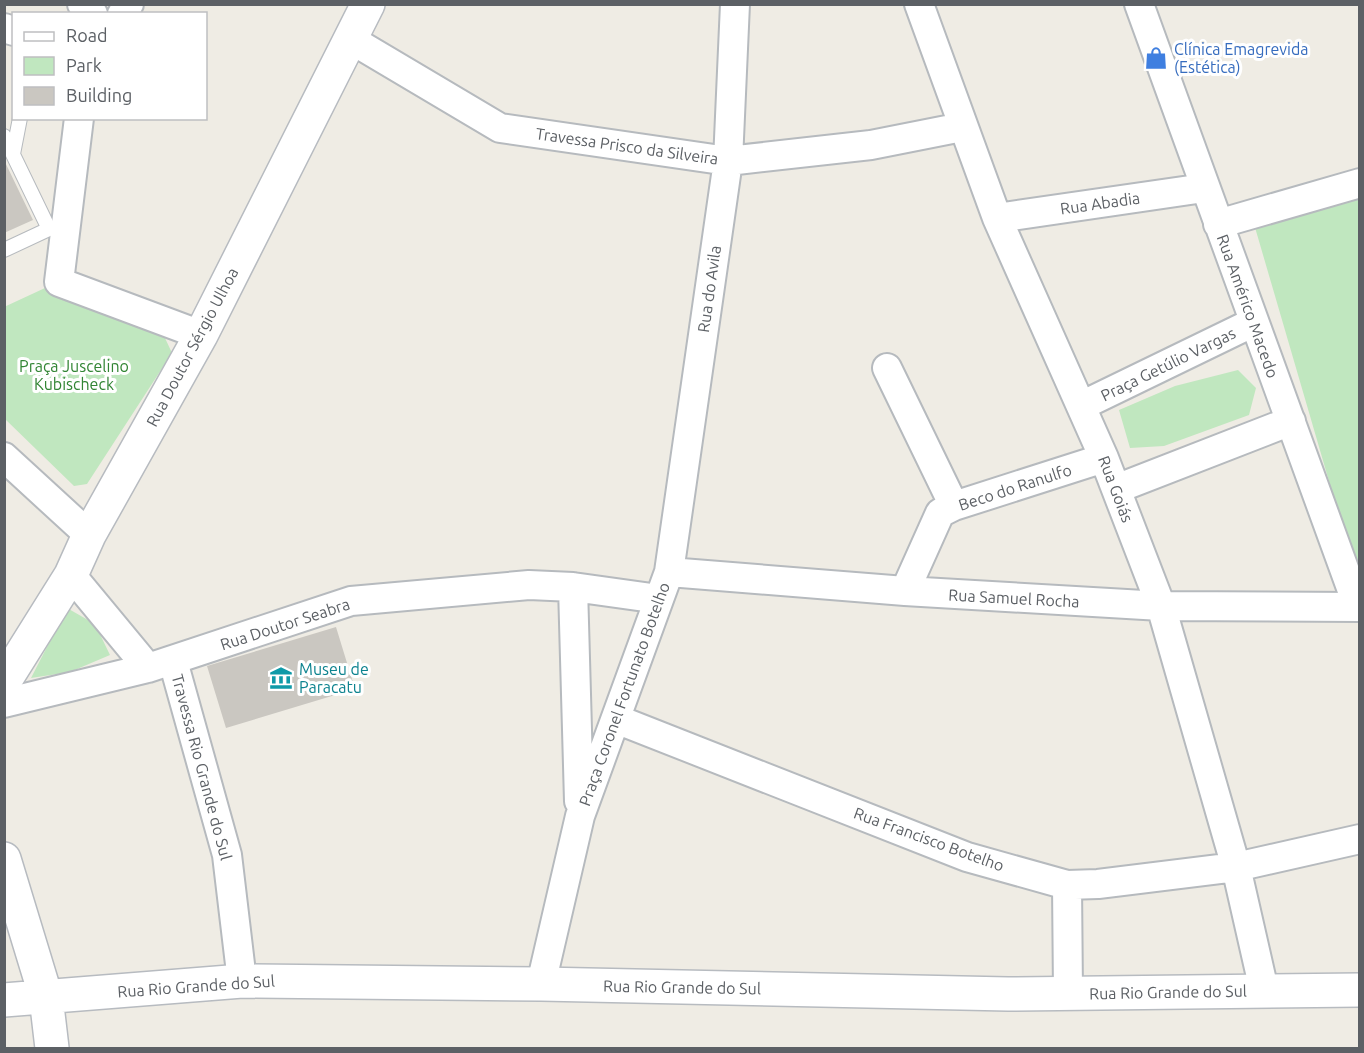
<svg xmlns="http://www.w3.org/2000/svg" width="1364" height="1053" font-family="Ubuntu,sans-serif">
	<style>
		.green { fill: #c0e7bf }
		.building { fill: #cac7c1 }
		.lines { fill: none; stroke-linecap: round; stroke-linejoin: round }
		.lane-casing { stroke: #b6babe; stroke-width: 16 }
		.street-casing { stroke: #b6babe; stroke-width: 32 }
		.secondary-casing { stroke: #b7bbc0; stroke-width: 36 }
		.lane { stroke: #fff; stroke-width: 14 }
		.street { stroke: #fff; stroke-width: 28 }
		.secondary { stroke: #fff; stroke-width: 33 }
		.labels { text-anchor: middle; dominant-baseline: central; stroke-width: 6; stroke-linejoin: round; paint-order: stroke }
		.shop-label { font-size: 16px; fill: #366cbe; stroke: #fff; text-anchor: start }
		.street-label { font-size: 16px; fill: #5c6065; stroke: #fff }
		.park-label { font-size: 16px; fill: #328534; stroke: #fff }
		.culture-label { font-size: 16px; fill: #0d838f; stroke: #fff; text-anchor: start }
	</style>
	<rect width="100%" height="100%" fill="#efece4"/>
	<path class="green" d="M1359,198V584L1254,224Z
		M45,288L165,338L172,353L87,484L74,486L5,419L4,307Z
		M1238,370L1256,388L1249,415L1164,446L1130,448L1119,410L1175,386Z
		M67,608L95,624L110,655L70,672L31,678Z"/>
	<path class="building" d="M4,160L33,220L4,233Z
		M336,627L355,689L226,728L207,666Z"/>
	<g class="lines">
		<g class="lane-casing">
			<path id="lane" d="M4,136L49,229L4,250
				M13,154L20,118"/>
		</g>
		<g class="street-casing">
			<path id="street" d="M82,4L93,14
				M919,4L997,218L1104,458L1161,606L1236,867L1264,990
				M1139,4L1358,607
				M122,14L129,4
				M4,28L14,31
				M350,39L500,128L728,161L871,145L962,127
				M79,118L59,282L201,335
				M997,218L1204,188
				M1218,224L1360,183
				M887,368L954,506
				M1081,406L1254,322
				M4,457L89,535
				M1116,489L1291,421
				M669,572L905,591L1161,606L1360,607
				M71,575L148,668
				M573,587L579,801
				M905,591L940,513L954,506L1104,458
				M173,661L227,855L242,981
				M4,703L148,668L351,601L529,585L573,587L659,599
				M616,719L967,857L1067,885L1098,884L1236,867L1360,839
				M1067,885L1068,993
				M541,984L580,816L669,572L728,161L735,4"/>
		</g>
		<g class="secondary-casing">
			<path id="secondary" d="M4,682L71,575L89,535L201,335L368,4
				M4,859L46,997L52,1048
				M4,1000L242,981L541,984L1008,994L1360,990"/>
		</g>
		<use href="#lane" class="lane"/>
		<use href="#street" class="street"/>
		<use href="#secondary" class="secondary"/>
	</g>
	<defs>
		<g id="shop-bare" transform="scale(1.8)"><path d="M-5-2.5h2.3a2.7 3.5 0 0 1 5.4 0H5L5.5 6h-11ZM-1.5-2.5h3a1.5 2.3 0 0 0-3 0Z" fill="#3f7fe0" stroke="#fff" stroke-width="2.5" paint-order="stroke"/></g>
		<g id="museum-bare" transform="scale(1.8)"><path d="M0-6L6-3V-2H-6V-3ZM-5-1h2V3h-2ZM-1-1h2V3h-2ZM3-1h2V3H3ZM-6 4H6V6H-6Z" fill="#0f9aa8" stroke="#fff" stroke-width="2.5" paint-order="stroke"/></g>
	</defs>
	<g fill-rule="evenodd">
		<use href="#shop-bare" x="1156" y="58"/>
		<use href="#museum-bare" x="281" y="678"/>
	</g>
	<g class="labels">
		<g class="shop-label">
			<text x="1174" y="49">Clínica Emagrevida<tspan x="1174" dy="18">(Estética)</tspan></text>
		</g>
		<g class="street-label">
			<text transform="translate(627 146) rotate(8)">Travessa Prisco da Silveira</text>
			<text transform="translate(1100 203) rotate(-8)">Rua Abadia</text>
			<text transform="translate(709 289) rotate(-82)">Rua do Avila</text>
			<text transform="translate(1248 306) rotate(70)">Rua Américo Macedo</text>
			<text transform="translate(192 347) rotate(-62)">Rua Doutor Sérgio Ulhoa</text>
			<text transform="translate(1168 364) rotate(-26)">Praça Getúlio Vargas</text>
			<text transform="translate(1015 487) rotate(-18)">Beco do Ranulfo</text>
			<text transform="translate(1116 489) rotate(69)">Rua Goiás</text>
			<text transform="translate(1014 598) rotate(3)">Rua Samuel Rocha</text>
			<text transform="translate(285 624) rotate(-18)">Rua Doutor Seabra</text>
			<text transform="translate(624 694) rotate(-70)">Praça Coronel Fortunato Botelho</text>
			<text transform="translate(202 767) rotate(75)">Travessa Rio Grande do Sul</text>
			<text transform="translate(929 839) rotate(20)">Rua Francisco Botelho</text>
			<text transform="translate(196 986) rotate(-4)">Rua Rio Grande do Sul</text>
			<text transform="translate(682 987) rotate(1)">Rua Rio Grande do Sul</text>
			<text transform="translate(1168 992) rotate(-1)">Rua Rio Grande do Sul</text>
		</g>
		<g class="park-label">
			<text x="74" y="366">Praça Juscelino<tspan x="74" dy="18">Kubischeck</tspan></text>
		</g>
		<g class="culture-label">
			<text x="299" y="669">Museu de<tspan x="299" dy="18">Paracatu</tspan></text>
		</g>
	</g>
	<rect width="1364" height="1053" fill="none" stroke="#5c6065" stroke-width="12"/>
	<rect x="12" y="12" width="195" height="108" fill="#ffffff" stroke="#bebfc1" stroke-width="1.5"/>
	<rect x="24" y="32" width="30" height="9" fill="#ffffff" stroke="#bebfc1" stroke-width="1.5"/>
	<text x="66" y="42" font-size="18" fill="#5c6065">Road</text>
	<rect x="24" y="57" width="30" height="18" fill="#c0e7bf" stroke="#bebfc1" stroke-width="1.5"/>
	<text x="66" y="72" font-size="18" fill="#5c6065">Park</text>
	<rect x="24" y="87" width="30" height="18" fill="#cac7c1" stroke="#bebfc1" stroke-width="1.5"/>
	<text x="66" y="102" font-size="18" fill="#5c6065">Building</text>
</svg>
